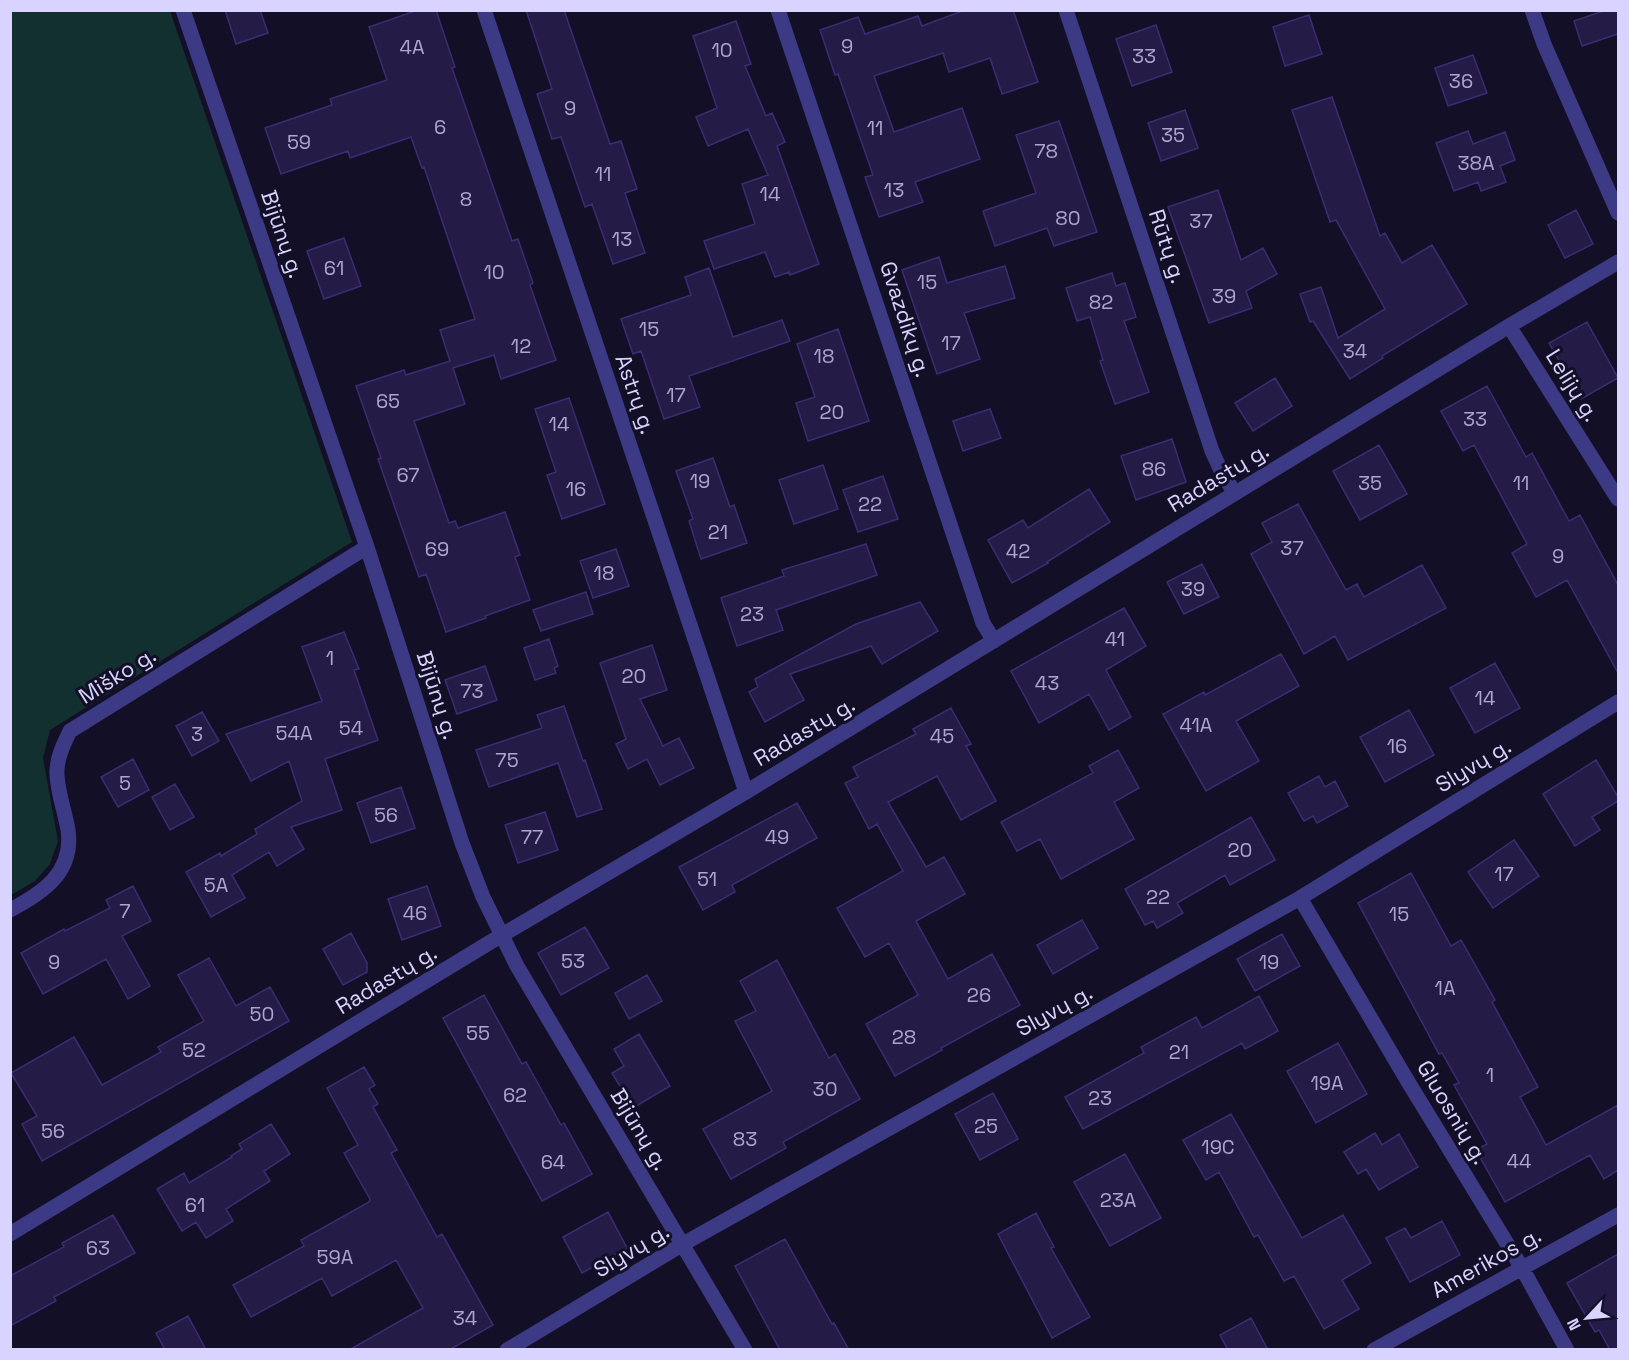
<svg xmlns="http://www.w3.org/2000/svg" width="1629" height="1360" font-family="'Space Grotesk',sans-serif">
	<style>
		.green { fill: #12302f }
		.building { fill: #241b47; stroke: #3b2d73; stroke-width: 1.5 }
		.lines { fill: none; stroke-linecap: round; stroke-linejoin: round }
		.street { stroke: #3d3a85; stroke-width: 15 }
		.labels { text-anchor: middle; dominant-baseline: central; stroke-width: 6; stroke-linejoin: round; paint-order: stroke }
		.number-label { font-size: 20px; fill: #aca6d1 }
		.street-label { font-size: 22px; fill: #d9d4ff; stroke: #130f26 }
	</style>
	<rect width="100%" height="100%" fill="#130f26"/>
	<path class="green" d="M10,11H170L352,542L50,730L43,758L58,841L50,864L35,881L11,895Z"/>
	<path class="building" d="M225,10H260L268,33L236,44Z
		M418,10H436L455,67L452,68L512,241L518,239L533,283L530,285L556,360L501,379L494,355L453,368L465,404L414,421L449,523L455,521L458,528L505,512L520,555L515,557L530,600L485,616L486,618L446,632L426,574L419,577L378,459L381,458L356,386L404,370L406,375L450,361L440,330L475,319L424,167L422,168L411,137L350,158L348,151L281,174L265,128L332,105L330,99L387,80L369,27Z
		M526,10H564L610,144L621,141L637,189L625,193L645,253L613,264L592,204L585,207L561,137L552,139L537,94L552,89Z
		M965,10H1013L1038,82L1002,94L990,58L949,72L943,53L874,76L894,132L962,108L980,159L915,182L923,202L879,217L865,177L873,175L838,74L835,75L820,30L858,17L865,34L918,16L922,26Z
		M1606,10H1618V34L1582,46L1574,21Z
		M1309,15L1322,54L1285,66L1273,27Z
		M736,21L751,64L745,66L766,116L772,113L785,142L777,146L819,264L790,275L789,272L775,277L765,252L714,269L704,241L755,224L742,184L768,175L748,129L708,146L696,117L717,108L693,36Z
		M1156,25L1172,72L1132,86L1116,39Z
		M1473,55L1487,93L1448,106L1435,68Z
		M1332,97L1380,236L1385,233L1402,263L1432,245L1467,304L1382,356L1383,358L1350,379L1313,321L1310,322L1300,294L1321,287L1338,338L1385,309L1336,220L1330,222L1292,110Z
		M1185,110L1198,148L1161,161L1148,123Z
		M1059,121L1097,232L1054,246L1047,228L995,246L983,211L1036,193L1016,135Z
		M1468,131L1473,144L1505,132L1515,160L1500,166L1506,182L1481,191L1478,182L1454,191L1436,143Z
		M1218,190L1241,260L1263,248L1277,274L1246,291L1252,308L1209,323L1168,207Z
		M1576,210L1593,244L1565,258L1548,225Z
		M344,238L361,286L324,299L307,251Z
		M939,257L947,283L1005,266L1015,298L964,313L980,359L937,374L902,270Z
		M709,268L733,337L782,320L790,341L689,376L700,407L664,419L641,351L633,354L621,319L691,295L685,277Z
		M1112,273L1116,286L1125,283L1136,317L1124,321L1149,392L1115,404L1100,361L1103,360L1090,317L1077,321L1066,288Z
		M1587,322L1618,378L1581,399L1549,343Z
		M838,329L869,421L808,441L796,403L815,397L797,344Z
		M1275,378L1292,406L1253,431L1235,403Z
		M1487,386L1526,457L1532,453L1569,521L1580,515L1618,585V673L1567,580L1536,597L1512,553L1527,544L1474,445L1463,451L1441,411Z
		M569,398L605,504L562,519L547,475L556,472L535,409Z
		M990,409L1001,438L963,451L953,421Z
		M1172,439L1186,482L1136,500L1121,456Z
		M1379,445L1407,494L1360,520L1333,471Z
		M713,458L730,507L734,505L747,543L701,559L689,521L693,519L676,471Z
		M823,465L838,509L794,524L779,480Z
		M883,476L898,519L858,532L843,490Z
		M1089,489L1110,522L1047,562L1048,563L1012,583L988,540L1023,520L1028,528Z
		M1298,504L1346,590L1357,584L1364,597L1422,565L1446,608L1348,660L1335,636L1304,654L1251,554L1272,542L1262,523Z
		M866,544L877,575L776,610L783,630L737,646L721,598L784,576L782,570Z
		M616,549L629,586L593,598L580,561Z
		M1202,564L1219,597L1184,614L1167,582Z
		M586,592L593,614L541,631L533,610Z
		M920,602L938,631L882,664L871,646L790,674L804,700L765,722L749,692L758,687L755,679L856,624Z
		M1124,608L1146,646L1106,670L1131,717L1109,730L1089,694L1039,723L1011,671Z
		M344,632L359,669L354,670L378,740L325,759L342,810L291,827L304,849L277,866L269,852L232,875L245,898L211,917L186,872L220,853L221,856L257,834L255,829L302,801L289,761L251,781L226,734L322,701L302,647Z
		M549,639L558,666L554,668L556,673L535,680L524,648Z
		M652,645L667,690L640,699L663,746L679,738L694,768L660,785L647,759L628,769L616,744L626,739L600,663Z
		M1281,654L1299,686L1236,721L1259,761L1206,791L1163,714L1204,692L1205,695Z
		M1495,663L1520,708L1475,733L1450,688Z
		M485,666L497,700L457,714L445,680Z
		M564,706L583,761L585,760L602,809L577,817L558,763L489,787L476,750L542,728L537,715Z
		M951,708L971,744L966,746L996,801L961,820L937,776L888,802L926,867L944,857L965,894L916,921L948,979L992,954L1020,1005L941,1048L942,1050L895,1076L866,1024L918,995L889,943L865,957L837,908L903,871L877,824L869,829L845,783L858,777L853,767L916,734L913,729Z
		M1409,710L1434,755L1385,782L1360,737Z
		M202,712L219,741L192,756L176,726Z
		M1118,750L1139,788L1114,802L1134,839L1061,879L1040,839L1017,851L1001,822L1093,773L1089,766Z
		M133,759L149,790L118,807L101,777Z
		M1596,760L1618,797V801L1592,817L1600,830L1575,846L1543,794Z
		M1319,776L1325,787L1335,781L1348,806L1317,823L1313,816L1304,821L1288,793Z
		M175,784L194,817L170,830L152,797Z
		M401,787L415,828L371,843L357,803Z
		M797,803L817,838L732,885L735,892L703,910L679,867Z
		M545,812L558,850L518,863L505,825Z
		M1251,817L1275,860L1230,885L1225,875L1177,903L1183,913L1157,928L1153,921L1145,925L1125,889Z
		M1514,840L1539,876L1493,908L1468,872Z
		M1411,873L1451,946L1461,940L1495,1000L1492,1002L1538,1087L1520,1097L1546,1145L1618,1105V1170L1604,1179L1590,1155L1505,1202L1476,1150L1487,1144L1454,1085L1459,1083L1442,1053L1439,1054L1358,903Z
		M133,886L151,921L122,936L150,986L128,999L106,959L43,994L21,953L64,929L65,931L110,908L106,900Z
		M427,886L441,926L402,940L388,899Z
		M1082,920L1098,948L1053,974L1037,945Z
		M585,927L609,968L561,995L538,953Z
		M351,933L367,963V972L343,985L323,949Z
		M1282,934L1300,966L1255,991L1237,959Z
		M209,958L236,1006L270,987L289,1021L42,1161L22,1124L37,1116L11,1073L74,1037L102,1085L161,1052L158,1047L204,1021L178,975Z
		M777,960L829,1058L835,1054L860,1099L783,1142L786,1148L731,1179L703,1129L772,1091L735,1021L756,1011L740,981Z
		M647,975L662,1001L629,1019L615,993Z
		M484,995L522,1064L526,1062L561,1125L564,1123L592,1174L542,1201L443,1018Z
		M1259,996L1278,1031L1245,1049L1242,1043L1083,1129L1065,1097L1144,1053L1141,1047L1196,1017L1202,1028Z
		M639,1034L670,1086L633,1108L612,1073L624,1066L614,1049Z
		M1338,1043L1367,1094L1316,1123L1287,1071Z
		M364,1067L375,1085L369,1089L378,1104L373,1107L397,1150L391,1153L437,1237L442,1234L493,1325L449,1350H349L423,1308L396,1260L332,1296L322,1278L251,1317L233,1285L304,1246L301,1240L369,1202L370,1199L344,1153L358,1145L327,1088Z
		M993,1093L1018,1139L980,1160L955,1114Z
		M1231,1114L1302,1238L1343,1215L1371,1263L1342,1280L1359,1309L1324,1329L1294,1276L1284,1281L1258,1235L1254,1237L1219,1172L1206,1180L1183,1140Z
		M271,1124L290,1154L264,1171L270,1181L226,1209L233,1221L206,1238L196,1222L182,1231L157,1189L184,1173L189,1183L232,1157L231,1156L242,1149L239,1144Z
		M1375,1133L1382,1145L1399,1134L1418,1167L1379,1190L1366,1169L1358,1174L1344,1152Z
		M1125,1154L1161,1218L1110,1246L1074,1182Z
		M608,1212L627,1248L582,1273L563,1237Z
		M1036,1213L1054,1247L1051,1248L1090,1317L1052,1338L998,1234Z
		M113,1215L135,1253L54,1297L56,1301L10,1326V1276L64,1247L62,1243Z
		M1442,1221L1460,1255L1410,1282L1386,1238L1405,1228L1411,1238Z
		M785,1239L832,1324L834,1323L849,1350H780L735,1266Z
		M1618,1254V1350H1610L1599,1330L1595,1332L1567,1283Z
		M188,1316L206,1350H165L156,1333Z
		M1251,1318L1268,1350H1228L1220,1335Z"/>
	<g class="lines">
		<path class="street" d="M183,10L367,547L462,843L483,897L517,966L745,1350
			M484,10L746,792
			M778,10L983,623L994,641
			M1066,10L1212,451L1223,475L1235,493
			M1532,10L1544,44L1618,213
			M1509,326L1618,499
			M1300,898L1407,1080L1522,1268L1567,1350
			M10,910C43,893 74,872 68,830C65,812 58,794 57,775C56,760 63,745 70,731L367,547
			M10,1234L502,935L746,792L1509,326L1618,262
			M507,1350L683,1244L1300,898L1618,702
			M1374,1350L1618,1215"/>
	</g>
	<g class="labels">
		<g class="number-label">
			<text x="847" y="46">9</text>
			<text x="412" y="47">4A</text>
			<text x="722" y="50">10</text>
			<text x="1144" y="56">33</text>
			<text x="1461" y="81">36</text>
			<text x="570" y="108">9</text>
			<text x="440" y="127">6</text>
			<text x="875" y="128">11</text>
			<text x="1173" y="135">35</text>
			<text x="299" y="142">59</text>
			<text x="1046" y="151">78</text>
			<text x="1476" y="163">38A</text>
			<text x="603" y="174">11</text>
			<text x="894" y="190">13</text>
			<text x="770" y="194">14</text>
			<text x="466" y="199">8</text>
			<text x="1068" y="218">80</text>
			<text x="1201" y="221">37</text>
			<text x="622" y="239">13</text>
			<text x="334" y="268">61</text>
			<text x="494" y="272">10</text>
			<text x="927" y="282">15</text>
			<text x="1224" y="296">39</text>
			<text x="1101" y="302">82</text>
			<text x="649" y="329">15</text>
			<text x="951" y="343">17</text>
			<text x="521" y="346">12</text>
			<text x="1355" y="351">34</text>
			<text x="824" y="356">18</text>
			<text x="676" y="395">17</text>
			<text x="388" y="401">65</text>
			<text x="832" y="412">20</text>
			<text x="1475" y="419">33</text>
			<text x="559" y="424">14</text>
			<text x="1154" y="469">86</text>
			<text x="408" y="475">67</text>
			<text x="700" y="481">19</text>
			<text x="1370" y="483">35</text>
			<text x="1521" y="483">11</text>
			<text x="576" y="489">16</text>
			<text x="870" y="504">22</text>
			<text x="718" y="532">21</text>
			<text x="1292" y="548">37</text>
			<text x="437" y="549">69</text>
			<text x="1018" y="551">42</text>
			<text x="1558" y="556">9</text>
			<text x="604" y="573">18</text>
			<text x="1193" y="589">39</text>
			<text x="752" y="614">23</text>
			<text x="1115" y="639">41</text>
			<text x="330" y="658">1</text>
			<text x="634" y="676">20</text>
			<text x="1047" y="683">43</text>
			<text x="472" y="691">73</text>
			<text x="1485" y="698">14</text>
			<text x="1196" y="725">41A</text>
			<text x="351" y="728">54</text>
			<text x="294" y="733">54A</text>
			<text x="197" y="734">3</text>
			<text x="942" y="736">45</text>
			<text x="1397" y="746">16</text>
			<text x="507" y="760">75</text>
			<text x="125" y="783">5</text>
			<text x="386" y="815">56</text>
			<text x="532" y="837">77</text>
			<text x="777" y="837">49</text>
			<text x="1240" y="850">20</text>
			<text x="1504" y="874">17</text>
			<text x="707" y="879">51</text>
			<text x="216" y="885">5A</text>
			<text x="1158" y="897">22</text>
			<text x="125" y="911">7</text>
			<text x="415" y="913">46</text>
			<text x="1399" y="914">15</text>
			<text x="573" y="961">53</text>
			<text x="54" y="962">9</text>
			<text x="1269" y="962">19</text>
			<text x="1445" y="988">1A</text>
			<text x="979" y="995">26</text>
			<text x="262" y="1014">50</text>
			<text x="478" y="1033">55</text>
			<text x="904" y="1037">28</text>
			<text x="194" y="1050">52</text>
			<text x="1179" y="1052">21</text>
			<text x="1490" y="1075">1</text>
			<text x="1327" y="1083">19A</text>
			<text x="825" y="1089">30</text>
			<text x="515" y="1095">62</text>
			<text x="1100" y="1098">23</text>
			<text x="986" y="1126">25</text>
			<text x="53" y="1131">56</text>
			<text x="745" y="1139">83</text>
			<text x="1218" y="1147">19C</text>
			<text x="1519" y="1161">44</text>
			<text x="553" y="1162">64</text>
			<text x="1118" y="1200">23A</text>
			<text x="195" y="1205">61</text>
			<text x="98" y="1248">63</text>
			<text x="335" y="1257">59A</text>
			<text x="465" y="1318">34</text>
		</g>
		<g class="street-label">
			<text transform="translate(283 234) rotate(71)">Bijūnų g.</text>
			<text transform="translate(1168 246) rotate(72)">Rūtų g.</text>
			<text transform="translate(906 319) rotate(72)">Gvazdikų g.</text>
			<text transform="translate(1573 385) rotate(58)">Lelijų g.</text>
			<text transform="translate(636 394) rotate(71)">Astrų g.</text>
			<text transform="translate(1218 477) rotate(-31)">Radastų g.</text>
			<text transform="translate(117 675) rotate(-32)">Miško g.</text>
			<text transform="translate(438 695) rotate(72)">Bijūnų g.</text>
			<text transform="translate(804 731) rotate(-31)">Radastų g.</text>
			<text transform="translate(1473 765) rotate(-31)">Slyvų g.</text>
			<text transform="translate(386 979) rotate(-31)">Radastų g.</text>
			<text transform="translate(1054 1010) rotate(-29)">Slyvų g.</text>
			<text transform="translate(1453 1112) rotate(59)">Gluosnių g.</text>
			<text transform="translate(640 1129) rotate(59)">Bijūnų g.</text>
			<text transform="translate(631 1250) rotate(-31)">Slyvų g.</text>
			<text transform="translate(1486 1262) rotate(-29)">Amerikos g.</text>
		</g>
	</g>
	<rect width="1629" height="1360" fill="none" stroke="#d9d4ff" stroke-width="24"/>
	<g transform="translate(1587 1318) rotate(244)" stroke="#130f26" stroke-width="4.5" paint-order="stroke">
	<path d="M0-4.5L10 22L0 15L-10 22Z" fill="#d9d4ff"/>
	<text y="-9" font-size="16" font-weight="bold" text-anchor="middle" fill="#d9d4ff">N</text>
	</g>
</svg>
